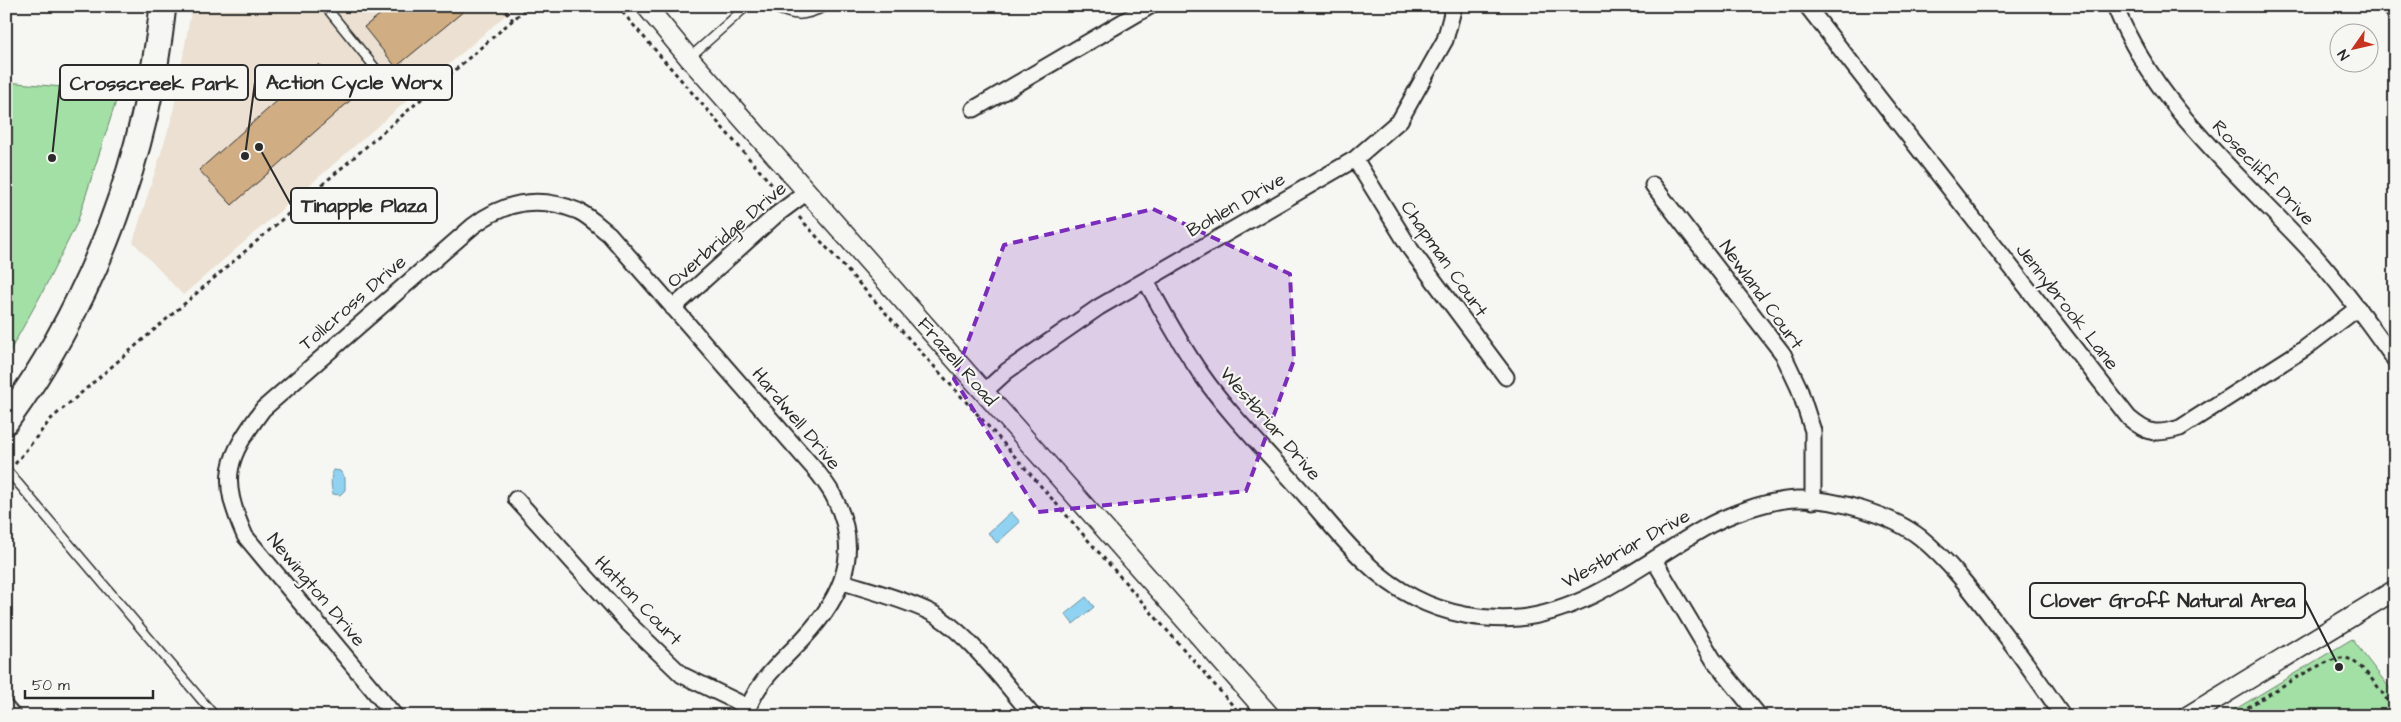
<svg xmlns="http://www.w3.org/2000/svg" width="2401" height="722" font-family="'Architects Daughter',sans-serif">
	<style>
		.built { fill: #ebe0d1 }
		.green { fill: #a3e0a6; stroke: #678668 }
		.water { fill: #90d2f1; stroke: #688fa2 }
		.building { fill: #d1ad83; stroke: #2b2b2b }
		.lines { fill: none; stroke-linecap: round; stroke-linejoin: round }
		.service-casing { stroke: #2b2b2b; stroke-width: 11 }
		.minor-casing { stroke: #2b2b2b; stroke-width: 19 }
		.tertiary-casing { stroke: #2b2b2b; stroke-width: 22 }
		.primary-casing { stroke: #2b2b2b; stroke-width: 29 }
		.path { stroke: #2b2b2b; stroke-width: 3; stroke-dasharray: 4 4; stroke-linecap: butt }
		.service { stroke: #f6f6f2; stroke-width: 8 }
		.minor { stroke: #f6f6f2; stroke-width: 15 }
		.tertiary { stroke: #f6f6f2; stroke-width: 19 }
		.primary { stroke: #f6f6f2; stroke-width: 25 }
		.marked { fill: #7b2cbf; fill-opacity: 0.2; stroke: #7b2cbf; stroke-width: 4; stroke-dasharray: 10 6; stroke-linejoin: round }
		.labels { text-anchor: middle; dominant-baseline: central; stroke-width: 4.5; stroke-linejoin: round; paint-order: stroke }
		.street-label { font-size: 19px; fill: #2b2b2b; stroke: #f6f6f2 }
		.leader { fill: none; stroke: #2b2b2b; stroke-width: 2 }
		.callout-dot { fill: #2b2b2b; stroke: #f6f6f2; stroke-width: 2 }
		.callout { fill: #f6f6f2; stroke: #2b2b2b; stroke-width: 2 }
		.callout-label { font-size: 20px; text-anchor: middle; font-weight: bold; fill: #2b2b2b }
	</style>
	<rect width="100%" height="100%" fill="#f6f6f2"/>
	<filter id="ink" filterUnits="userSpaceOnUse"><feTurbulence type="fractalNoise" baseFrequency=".02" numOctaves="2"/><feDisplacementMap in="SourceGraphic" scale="10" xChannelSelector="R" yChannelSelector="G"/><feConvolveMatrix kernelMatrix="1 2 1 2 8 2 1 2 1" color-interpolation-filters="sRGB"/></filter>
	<g filter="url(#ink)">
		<path class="built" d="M192,6H516L183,295L133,242L172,118Z"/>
		<path class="green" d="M6,82L119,92L77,223L42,293L6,358Z
			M2352,639L2395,695V716H2224Z"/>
		<path class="water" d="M334,470L340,471L345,478V490L340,495L333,494C331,488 330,475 334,470Z
			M1011,512L1020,522L997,543L988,533Z
			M1086,597L1094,607L1073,624L1065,614Z"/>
		<path class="building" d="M391,6H470L396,67L364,27Z
			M319,64L352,99L232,205L199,170Z"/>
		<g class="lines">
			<g class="service-casing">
				<path id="service" d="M325,6L377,70
					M770,6C795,17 802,18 827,6
					M689,58L747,6
					M6,469L215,716
					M6,702L18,716"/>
			</g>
			<g class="minor-casing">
				<path id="minor" d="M1807,6L2129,418C2148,434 2156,435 2180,428L2304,349L2358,308
					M2115,6C2153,102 2235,171 2304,244C2338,280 2367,320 2395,360
					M2390,6L2395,13
					M974,109L1150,6
					M1355,159L1411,250L1506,377
					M1653,185L1783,354L1799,388L1813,431V501
					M1146,281C1163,312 1180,344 1201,374C1231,417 1271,456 1306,496C1338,533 1370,576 1415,598C1446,614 1484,621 1519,618C1587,611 1644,563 1701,530C1726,515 1767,500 1797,499C1835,498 1892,515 1921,538C1949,561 1971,590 1993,619C2017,650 2040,682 2063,716
					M673,308L776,215L807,192
					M984,392L1007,371L1099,307L1355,159L1400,120L1445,40L1454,6
					M516,499L628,623L682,675L748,707
					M1654,560L1713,659L1759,716
					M843,582C872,591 903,599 930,612C967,631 1005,684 1033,716
					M395,716L245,536C219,477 226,459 263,409L473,226C505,201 539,195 578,211C589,216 600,227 609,234L818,473C824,481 831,490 835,499C865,558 837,606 794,648C775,667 752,689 746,716"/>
			</g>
			<g class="tertiary-casing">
				<path id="tertiary" d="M646,6L689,58L1270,716
					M2188,716L2395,590"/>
			</g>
			<g class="primary-casing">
				<path id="primary" d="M6,421C95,298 147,156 163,6"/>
			</g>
			<path class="path" d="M500,6L513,20
				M617,6L779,193
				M799,217L997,436L1242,716
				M15,464L51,419L529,6
				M2234,716C2252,705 2330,653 2346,658C2364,663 2385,697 2395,712"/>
			<use href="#service" class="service"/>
			<use href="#minor" class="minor"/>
			<use href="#tertiary" class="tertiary"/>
			<use href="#primary" class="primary"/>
		</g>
	</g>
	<path class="marked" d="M1153,209L1290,274L1294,360L1246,491L1038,512L954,379L1004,245Z"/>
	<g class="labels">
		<g class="street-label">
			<text transform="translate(2263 173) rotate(46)">Rosecliff Drive</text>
			<text transform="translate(1236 205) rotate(-30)">Bohlen Drive</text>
			<text transform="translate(727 235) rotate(-41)">Overbridge Drive</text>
			<text transform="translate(1444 259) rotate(55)">Chapman Court</text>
			<text transform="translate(1761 295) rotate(54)">Newland Court</text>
			<text transform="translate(353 303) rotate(-41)">Tollcross Drive</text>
			<text transform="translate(2067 307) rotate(52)">Jennybrook Lane</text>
			<text transform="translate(957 362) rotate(49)">Frazell Road</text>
			<text transform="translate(796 419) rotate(50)">Hardwell Drive</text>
			<text transform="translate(1270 424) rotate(49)">Westbriar Drive</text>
			<text transform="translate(1626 549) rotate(-29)">Westbriar Drive</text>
			<text transform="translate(316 590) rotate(50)">Newington Drive</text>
			<text transform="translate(638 601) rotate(46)">Hatton Court</text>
		</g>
	</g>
	<path class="leader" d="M245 156L255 82M52 158L60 83M259 147L291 205M2339 667L2305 600"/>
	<g class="callout-dot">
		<circle cx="245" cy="156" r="5"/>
		<circle cx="52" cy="158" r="5"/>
		<circle cx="259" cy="147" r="5"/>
		<circle cx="2339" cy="667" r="5"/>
	</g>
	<g class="callout">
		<rect x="255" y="65" width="197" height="35" rx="5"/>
		<rect x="60" y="65" width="188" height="35" rx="5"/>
		<rect x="291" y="188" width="146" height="35" rx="5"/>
		<rect x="2030" y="583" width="275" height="35" rx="5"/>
	</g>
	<g class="callout-label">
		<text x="354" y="89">Action Cycle Worx</text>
		<text x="154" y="90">Crosscreek Park</text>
		<text x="364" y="212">Tinapple Plaza</text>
		<text x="2168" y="607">Clover Groff Natural Area</text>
	</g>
	<rect width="2401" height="722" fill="none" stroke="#f6f6f2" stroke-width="25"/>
	<rect x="12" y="12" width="2376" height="697" fill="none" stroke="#2b2b2b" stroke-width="2" filter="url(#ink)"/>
	<g transform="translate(2354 48) rotate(236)"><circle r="24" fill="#f6f6f2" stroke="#a5a5a2"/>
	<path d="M0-4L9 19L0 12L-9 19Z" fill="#c8321e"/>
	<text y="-8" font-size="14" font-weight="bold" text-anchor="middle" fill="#2b2b2b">N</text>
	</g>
	<path d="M25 690v8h128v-8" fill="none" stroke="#2b2b2b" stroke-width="2.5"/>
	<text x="32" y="690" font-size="15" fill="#2b2b2b" stroke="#f6f6f2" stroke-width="4" paint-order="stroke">50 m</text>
</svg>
